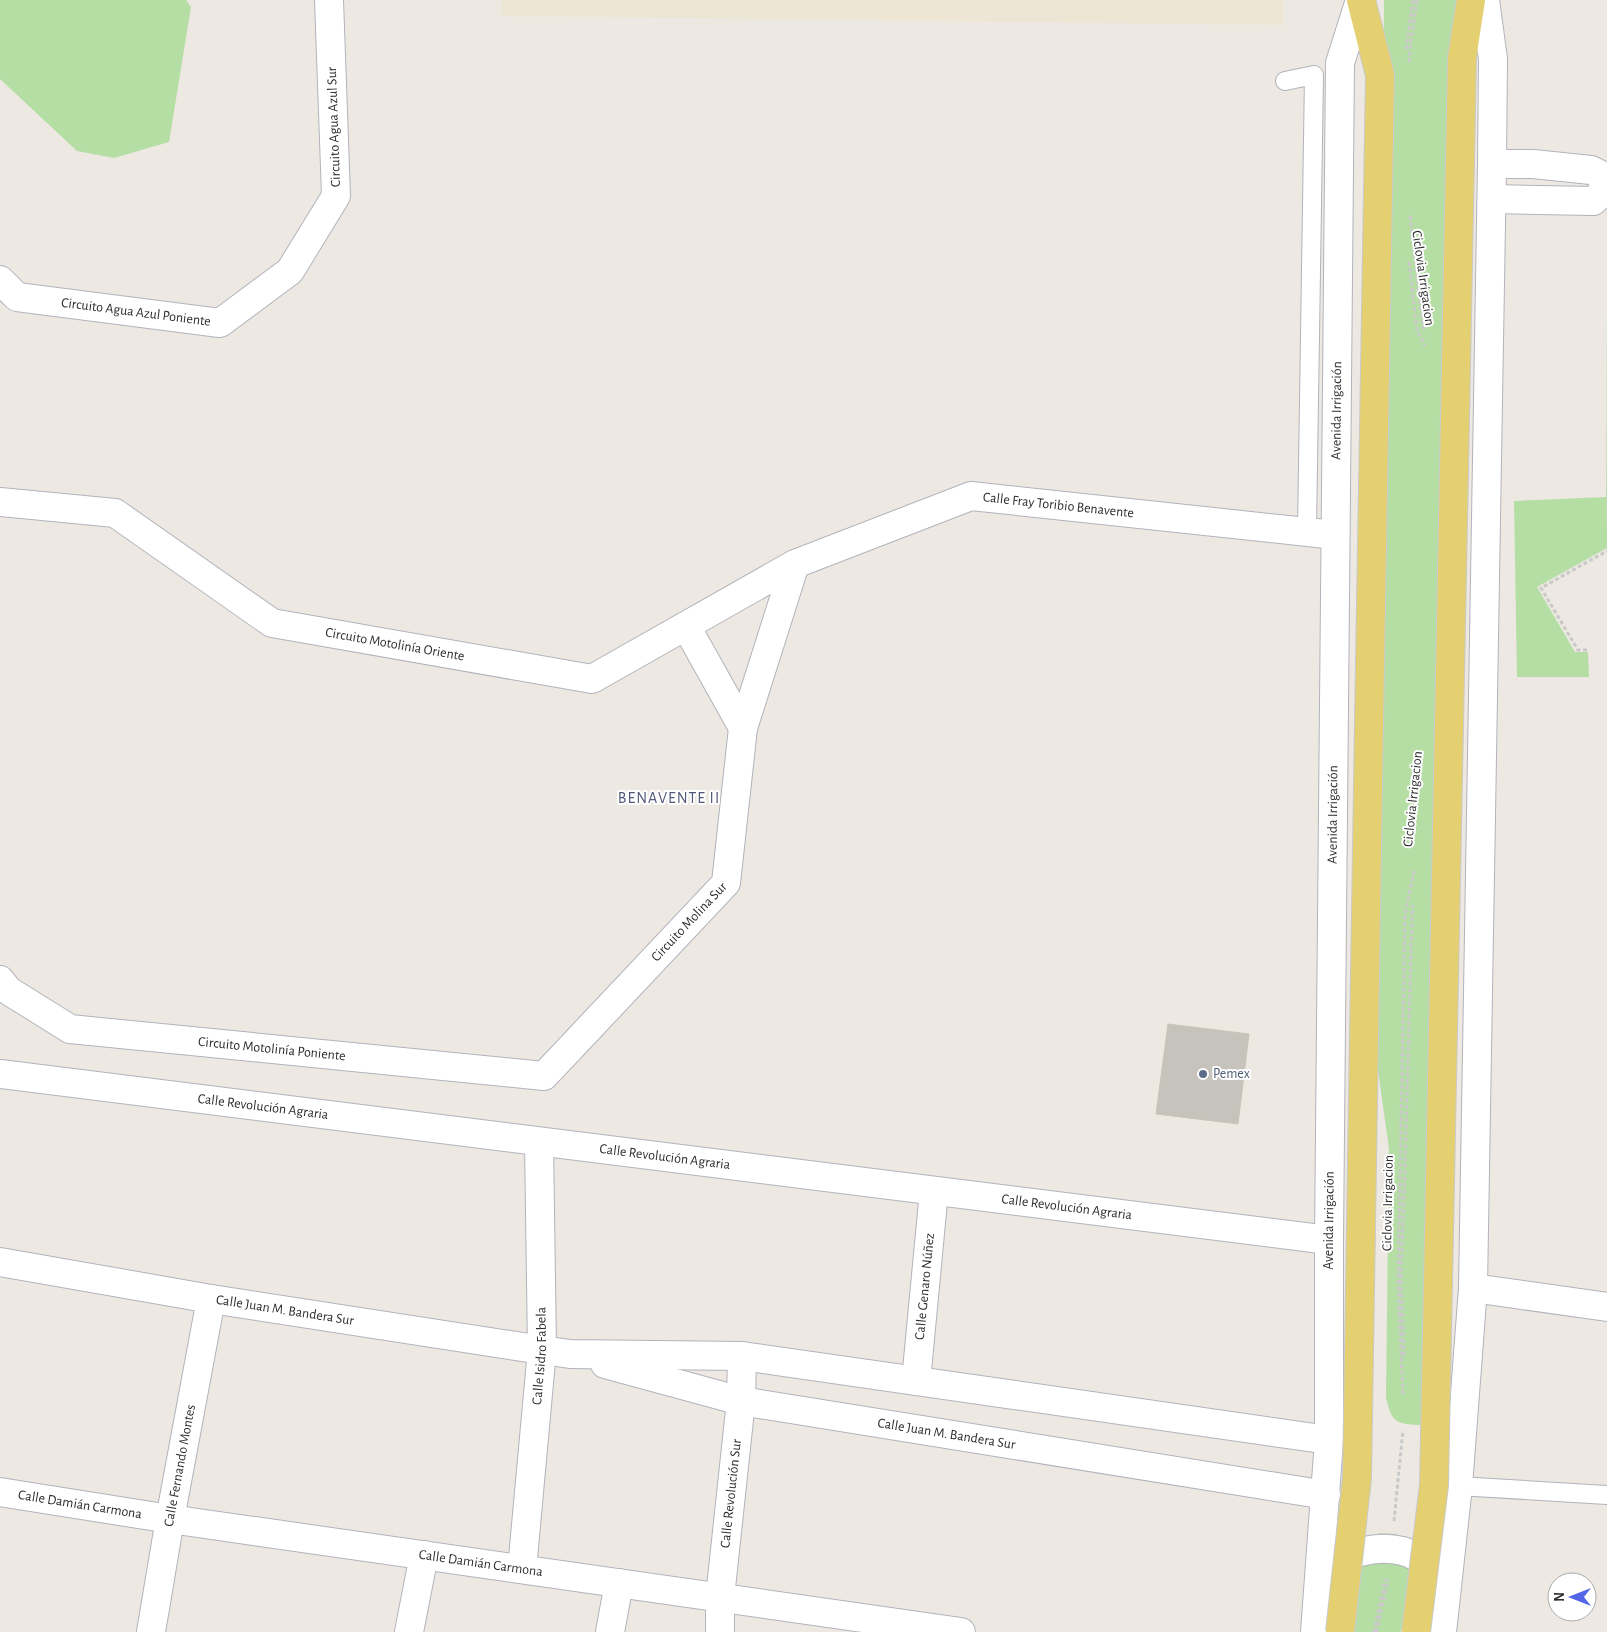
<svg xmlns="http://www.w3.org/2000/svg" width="1607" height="1632" font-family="'Alegreya Sans',sans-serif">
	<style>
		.education { fill: #ede6d4 }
		.green { fill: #b5dea5 }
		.building { fill: #c6c3bd; stroke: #c9c5bb }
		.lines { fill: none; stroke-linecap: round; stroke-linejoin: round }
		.lane-casing { stroke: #b2b3bc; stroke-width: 20 }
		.street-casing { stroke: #b2b3bc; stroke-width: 30 }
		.secondary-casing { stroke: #b2b3bc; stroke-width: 30 }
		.primary-casing { stroke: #c9c9c9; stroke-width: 30 }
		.path { stroke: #c9c9c9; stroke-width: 3; stroke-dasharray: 4 2.5; stroke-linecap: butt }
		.lane { stroke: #fff; stroke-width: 18 }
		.street { stroke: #fff; stroke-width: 28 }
		.secondary { stroke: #fff; stroke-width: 28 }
		.primary { stroke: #e4d071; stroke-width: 28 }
		.primary-bridge-casing { stroke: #c9c9c9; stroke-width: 30; stroke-linecap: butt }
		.primary-bridge { stroke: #e4d071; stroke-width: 28 }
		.service-dot { fill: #5c6f8a; stroke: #fff; stroke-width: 2 }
		.labels { text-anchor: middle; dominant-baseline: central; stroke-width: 4; stroke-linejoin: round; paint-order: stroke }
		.street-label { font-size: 14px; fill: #2e2e2e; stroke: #fff }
		.service-label { font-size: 14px; fill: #4e5e75; stroke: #fff; text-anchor: start }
		.quarter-label { font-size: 16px; letter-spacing: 1px; fill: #52577b; stroke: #fff }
	</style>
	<rect width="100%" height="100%" fill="#ede9e2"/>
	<path class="education" d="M502,0H1283V25L501,16Z"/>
	<path class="green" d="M0,0H186L191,7L169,142L114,158L77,151L0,79Z
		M1384,0H1456L1455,278L1430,1416L1419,1425C1394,1424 1391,1420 1386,1397L1389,1149L1376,1056Z
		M1606,300L1607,548L1537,587L1575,652H1588L1589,677H1517L1514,501L1606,497Z
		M1380,1533L1396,1534L1406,1547L1409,1566L1401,1632H1350L1359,1552L1367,1540Z"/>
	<path class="building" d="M1168,1024L1249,1034L1238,1124L1156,1114Z"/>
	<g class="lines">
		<g class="lane-casing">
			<path id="lane" d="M1285,81L1314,75L1307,531
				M1458,1486L1607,1495"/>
		</g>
		<g class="street-casing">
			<g id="street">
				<path d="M1492,164H1533L1591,170L1607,178"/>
				<path d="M1492,199L1593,201L1607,189"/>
				<path id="s1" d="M0,280L17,297L220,323L290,271L336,196L329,0"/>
				<path id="s2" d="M0,502L115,513L272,623L592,679L795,564L971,496L1335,535"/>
				<path d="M686,626L743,728"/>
				<path id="s3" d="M0,980L9,991L70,1029L544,1076L726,883L743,728L795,564"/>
				<path id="s4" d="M0,1074L1329,1240"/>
				<path id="s5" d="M0,1262L211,1299L542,1350L570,1354L742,1356L1329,1440"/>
				<path d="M1473,1288L1607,1307"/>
				<path id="s6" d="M605,1364L741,1401L1326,1495"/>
				<path id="s7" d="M916,1381L934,1191"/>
				<path id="s8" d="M0,1492L170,1519L961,1632"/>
				<path id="s9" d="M522,1569L542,1350L539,1142"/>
				<path id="s10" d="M151,1632L170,1519L211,1299"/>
				<path d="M409,1632L424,1555"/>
				<path d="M610,1632L619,1583"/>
				<path id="s11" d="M720,1632V1597L741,1401L742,1356"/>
			</g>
		</g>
		<g class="secondary-casing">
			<g id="secondary">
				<path d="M1329,1567C1352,1549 1391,1542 1417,1557C1424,1562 1431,1573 1437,1580"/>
				<path id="s12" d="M1315,1632L1329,1440V1240L1340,63L1360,0"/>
				<path d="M1442,1632L1458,1486L1473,1288L1492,164L1493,59L1485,0"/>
			</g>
		</g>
		<g class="primary-casing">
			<path id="primary" d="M1361,0L1380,75L1369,723
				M1449,726L1462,58L1471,0"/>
		</g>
		<path class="path" d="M1406,49L1413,0
			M1409,62L1410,48L1417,0
			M1410,216L1423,327L1425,331
			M1409,262L1417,331L1425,346
			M1587,650H1578L1541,588L1607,551
			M1404,1356L1401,1278L1405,1168L1412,914L1413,905
			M1403,1394L1398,1284L1405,914L1414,871
			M1394,1521L1403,1430
			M1374,1632L1385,1579
			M1377,1632L1388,1579"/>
		<use href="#lane" class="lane"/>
		<use href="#street" class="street"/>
		<use href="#secondary" class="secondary"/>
		<use href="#primary" class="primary"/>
		<g class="primary-bridge-casing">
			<path id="primary-bridge" d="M1340,1632L1357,1478L1369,723
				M1416,1632L1434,1485L1449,726"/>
		</g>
		<use href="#primary-bridge" class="primary-bridge"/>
	</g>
	<circle class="service-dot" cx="1203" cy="1074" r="5"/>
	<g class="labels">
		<g class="street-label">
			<text transform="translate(334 127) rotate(-92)">Circuito Agua Azul Sur</text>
			<text transform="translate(1423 278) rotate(82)">Ciclovia Irrigacion</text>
			<text stroke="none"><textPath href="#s1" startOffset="144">Circuito Agua Azul Poniente</textPath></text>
			<text stroke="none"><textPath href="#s12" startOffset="1222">Avenida Irrigación</textPath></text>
			<text stroke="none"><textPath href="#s2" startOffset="1142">Calle Fray Toribio Benavente</textPath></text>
			<text stroke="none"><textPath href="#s2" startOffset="432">Circuito Motolinía Oriente</textPath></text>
			<text transform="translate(1413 799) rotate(-84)">Ciclovia Irrigacion</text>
			<text stroke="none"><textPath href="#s12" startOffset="818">Avenida Irrigación</textPath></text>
			<text stroke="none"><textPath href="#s3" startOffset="774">Circuito Molina Sur</textPath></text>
			<text stroke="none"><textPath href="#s3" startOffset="289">Circuito Motolinía Poniente</textPath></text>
			<text stroke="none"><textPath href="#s4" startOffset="265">Calle Revolución Agraria</textPath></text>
			<text stroke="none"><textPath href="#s4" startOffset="670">Calle Revolución Agraria</textPath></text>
			<text transform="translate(1388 1203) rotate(-89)">Ciclovia Irrigacion</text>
			<text stroke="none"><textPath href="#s4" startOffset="1075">Calle Revolución Agraria</textPath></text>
			<text stroke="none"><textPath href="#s12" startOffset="412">Avenida Irrigación</textPath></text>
			<text stroke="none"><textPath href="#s7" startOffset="95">Calle Genaro Núñez</textPath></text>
			<text stroke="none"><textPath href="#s5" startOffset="289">Calle Juan M. Bandera Sur</textPath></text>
			<text stroke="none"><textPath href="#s9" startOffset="214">Calle Isidro Fabela</textPath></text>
			<text stroke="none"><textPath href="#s6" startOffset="349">Calle Juan M. Bandera Sur</textPath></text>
			<text stroke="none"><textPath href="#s10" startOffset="169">Calle Fernando Montes</textPath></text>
			<text stroke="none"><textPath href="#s11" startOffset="139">Calle Revolución Sur</textPath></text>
			<text stroke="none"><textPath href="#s8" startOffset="81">Calle Damián Carmona</textPath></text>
			<text stroke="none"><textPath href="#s8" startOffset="486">Calle Damián Carmona</textPath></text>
		</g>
		<g class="service-label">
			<text x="1213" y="1074">Pemex</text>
		</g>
		<g class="quarter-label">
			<text x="669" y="798">BENAVENTE II</text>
		</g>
	</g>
	<g transform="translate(1572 1597) rotate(270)"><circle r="24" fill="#ffffff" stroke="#ababab"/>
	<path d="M0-4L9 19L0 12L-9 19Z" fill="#5466e8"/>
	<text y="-8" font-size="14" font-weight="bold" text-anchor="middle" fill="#2e2e2e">N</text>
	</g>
</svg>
